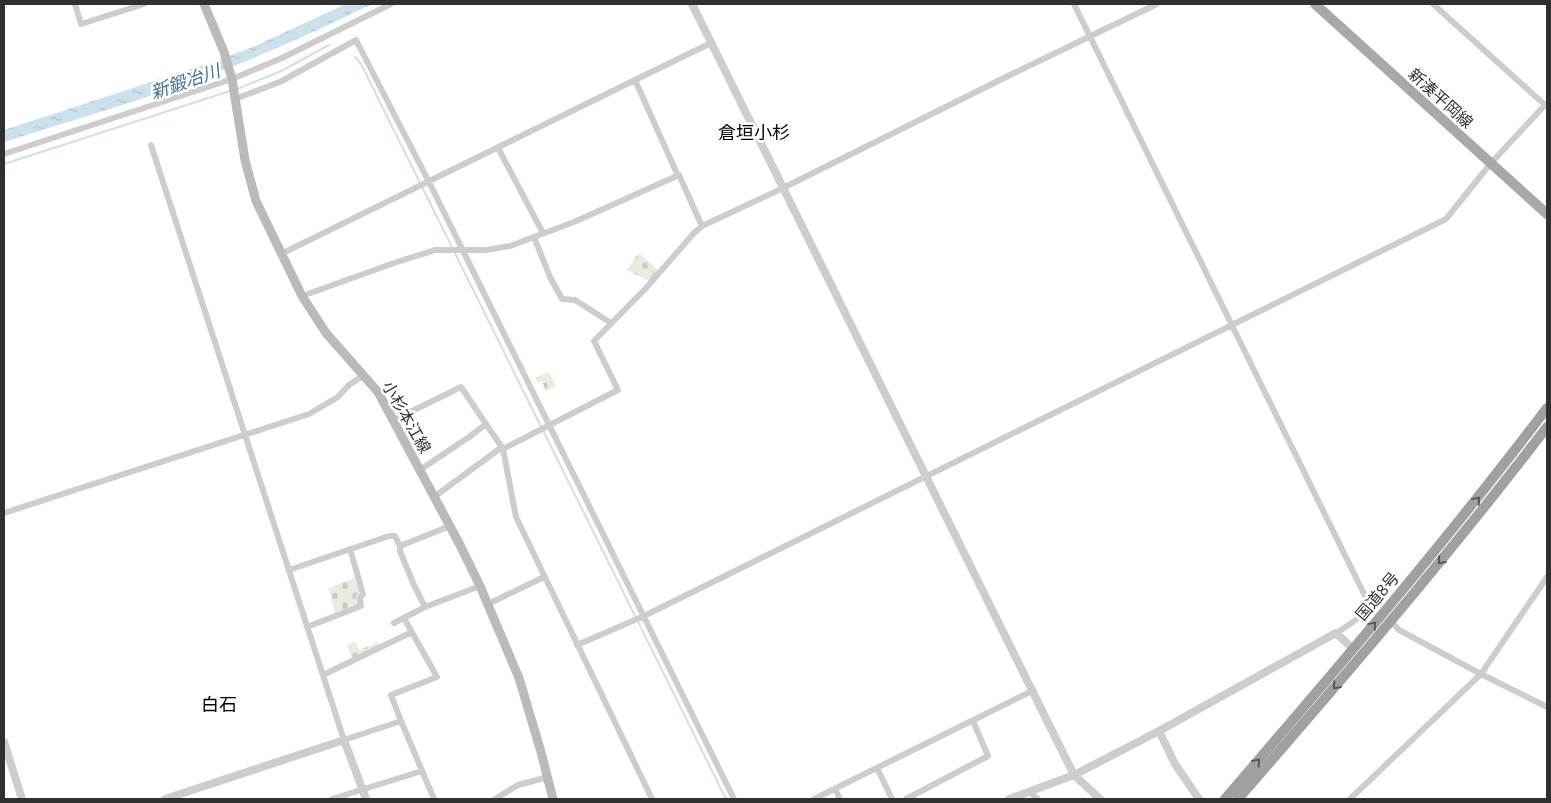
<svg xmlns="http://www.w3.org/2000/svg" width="1551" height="803" font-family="'Open Sans','Noto Sans JP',sans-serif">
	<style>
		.cemetery { fill: url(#cemetery-stones) }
		.water { fill: url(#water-ripples) }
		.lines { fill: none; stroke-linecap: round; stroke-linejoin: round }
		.stream { stroke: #cbe1ec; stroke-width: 2 }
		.minor { stroke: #cdcdcd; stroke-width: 6 }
		.tertiary { stroke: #cdcdcd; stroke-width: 8 }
		.secondary { stroke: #bababa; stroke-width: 9 }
		.primary { stroke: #a8a8a8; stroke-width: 10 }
		.trunk { stroke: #a0a0a0; stroke-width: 10 }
		.oneway { stroke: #575757 }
		.labels { text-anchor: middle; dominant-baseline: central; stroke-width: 5; stroke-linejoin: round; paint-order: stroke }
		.street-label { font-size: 16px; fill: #303030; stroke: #fff }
		.water-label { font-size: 18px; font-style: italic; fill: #3f7591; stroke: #fff }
		.neighbourhood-label { font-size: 18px; fill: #000; stroke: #fff }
	</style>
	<defs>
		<pattern id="cemetery-stones" width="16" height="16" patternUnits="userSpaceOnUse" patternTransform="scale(1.25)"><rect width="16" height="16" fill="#e7eddf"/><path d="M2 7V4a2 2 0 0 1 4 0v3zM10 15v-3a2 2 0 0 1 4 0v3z" fill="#c6ccc0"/></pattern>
		<pattern id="water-ripples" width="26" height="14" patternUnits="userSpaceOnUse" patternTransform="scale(1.25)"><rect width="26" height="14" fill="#cbe1ec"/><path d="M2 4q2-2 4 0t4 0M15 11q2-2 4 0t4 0" fill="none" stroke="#afc1cb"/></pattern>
	</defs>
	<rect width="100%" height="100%" fill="#fff"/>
	<path class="cemetery" d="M639,253L658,270L649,281L627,270Z
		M548,371L556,386L546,391L542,381L538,383L536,378Z
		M354,578L361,593L356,596L359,604L335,613L328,588Z
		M354,641L360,650L378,642L379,645L352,658L347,646Z"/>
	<path class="water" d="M346,4H372C327,26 281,47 234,66C158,95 81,118 4,142V130L219,60L255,46Z"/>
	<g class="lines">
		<path class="stream" d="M355,57L361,64L726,799
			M237,89L281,71L329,45
			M4,164L230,91"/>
		<path class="minor" d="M75,4L81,24L144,4
			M1074,4L1368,602C1363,618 1350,624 1336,633
			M235,99L280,82L356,40L429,182L734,799
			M151,145L344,740L401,721L434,799
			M498,148L543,233
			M4,154L232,79L282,58L391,4
			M678,176L635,80L711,43
			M534,237L550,277L562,299L575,300L611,323
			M281,254L635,80
			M302,296L394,263L435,250H486L510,246L574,222L679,175L702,226
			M394,420L461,387L503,449L516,517L652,799
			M503,449L618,390L594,341L646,288L694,233L702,226L779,190L1008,76L1157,4
			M420,470L469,437L486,424
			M434,497L502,447
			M4,513L309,414L338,397L349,385L364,375
			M400,546V551L413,583L425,607L480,586
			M289,570L389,536H395L400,546L450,526
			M488,604L544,577
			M1391,621L1399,630L1481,674L1547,707
			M394,623L425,607
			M307,627L361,606L360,598L363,594L350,549
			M577,645L644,616L1446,219L1491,163L1545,105L1433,4
			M323,675L412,632
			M401,721L391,695L437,677L404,618
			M877,768L892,799
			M835,789L840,799
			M1029,792L1038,799
			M332,799L422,771
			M495,799L518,785L548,777
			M814,799L1032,691
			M906,799L988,756L973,721
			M1350,799L1481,674L1547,577"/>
		<path class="tertiary" d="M692,4L1074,775L1100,799
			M1159,731L1175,764L1199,799
			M4,742L22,799
			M165,799L344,740L366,799
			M1009,799L1074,775L1159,731L1336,633L1353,649"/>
		<path class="secondary" d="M204,4L224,52L232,79L245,160L256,201L302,296L326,333L378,392L460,545L480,586L519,678L541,752L553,799"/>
		<path class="primary" d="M1315,4L1547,214"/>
		<path class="trunk" d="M1225,799C1335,671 1445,543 1547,408
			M1238,799C1344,677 1449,555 1547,427"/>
	</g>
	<defs><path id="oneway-chevron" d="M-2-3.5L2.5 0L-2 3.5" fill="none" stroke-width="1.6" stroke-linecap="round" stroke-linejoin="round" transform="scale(1.25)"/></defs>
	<g class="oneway">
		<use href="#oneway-chevron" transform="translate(1477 500) rotate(-50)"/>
		<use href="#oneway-chevron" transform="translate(1441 561) rotate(130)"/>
		<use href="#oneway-chevron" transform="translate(1373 625) rotate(-50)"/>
		<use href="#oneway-chevron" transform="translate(1336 686) rotate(131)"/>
		<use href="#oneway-chevron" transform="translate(1257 762) rotate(-49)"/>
	</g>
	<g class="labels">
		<g class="street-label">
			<text transform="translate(1441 98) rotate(42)">新湊平岡線</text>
			<text transform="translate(407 417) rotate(60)">小杉本江線</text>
			<text transform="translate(1377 596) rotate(-50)">国道8号</text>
		</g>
		<g class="water-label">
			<text transform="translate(185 81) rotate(-19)">新鍛冶川</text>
		</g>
		<g class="neighbourhood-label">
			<text x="754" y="132">倉垣小杉</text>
			<text x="219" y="704">白石</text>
		</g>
	</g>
	<rect width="1551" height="803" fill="none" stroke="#303030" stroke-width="10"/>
</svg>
